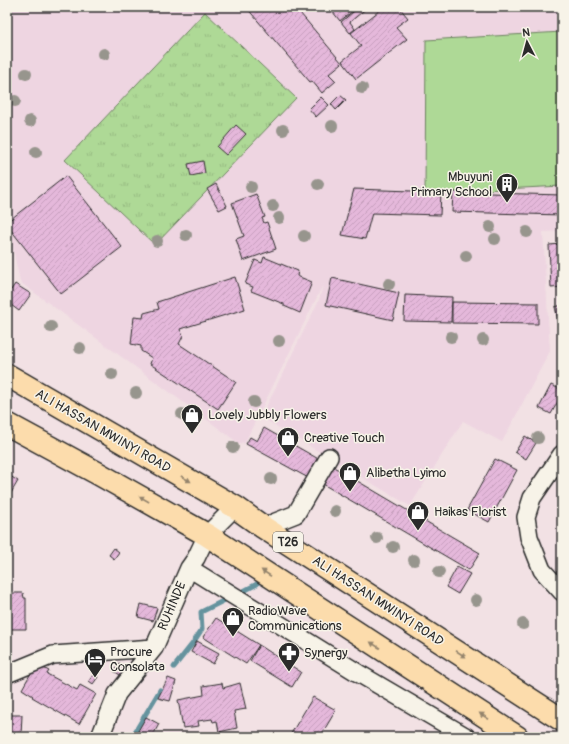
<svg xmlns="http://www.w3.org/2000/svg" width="569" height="744" font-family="Pangolin,sans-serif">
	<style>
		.built { fill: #eed5e1 }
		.grass { fill: #aed996; stroke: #6c8260 }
		.park { fill: url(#park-tufts); stroke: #6c8260 }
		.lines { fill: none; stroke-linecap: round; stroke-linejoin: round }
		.stream { stroke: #65939e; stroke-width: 5 }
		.building { fill: url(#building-hatch); stroke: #2b2b2b }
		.minor-casing { stroke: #2b2b2b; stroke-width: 20 }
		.highway-casing { stroke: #2b2b2b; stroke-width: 25 }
		.minor { stroke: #f7f3e8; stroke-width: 17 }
		.highway { stroke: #fcdcac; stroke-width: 22 }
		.tree { fill: #97958d }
		.oneway { fill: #94846c }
		.labels { text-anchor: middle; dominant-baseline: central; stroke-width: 3; stroke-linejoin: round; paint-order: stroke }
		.shield { fill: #f7f3e8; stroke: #686764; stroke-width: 1 }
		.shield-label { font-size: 12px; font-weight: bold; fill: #2b2b2b }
		.poi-label { font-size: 13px; fill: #2b2b2b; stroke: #f7f3e8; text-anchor: start }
		.street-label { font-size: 13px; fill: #2b2b2b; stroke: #f7f3e8 }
	</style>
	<defs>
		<pattern id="park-tufts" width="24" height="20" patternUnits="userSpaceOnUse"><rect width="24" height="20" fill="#aed996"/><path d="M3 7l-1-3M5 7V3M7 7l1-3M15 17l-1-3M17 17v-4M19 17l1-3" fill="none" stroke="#96ba81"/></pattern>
		<pattern id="building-hatch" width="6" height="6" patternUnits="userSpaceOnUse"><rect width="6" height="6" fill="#e5b8db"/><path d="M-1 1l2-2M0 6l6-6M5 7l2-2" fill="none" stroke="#c59ebc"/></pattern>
	</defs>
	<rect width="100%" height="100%" fill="#f2e1e4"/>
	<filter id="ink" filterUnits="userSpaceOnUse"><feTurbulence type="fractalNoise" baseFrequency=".025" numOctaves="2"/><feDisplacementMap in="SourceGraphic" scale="8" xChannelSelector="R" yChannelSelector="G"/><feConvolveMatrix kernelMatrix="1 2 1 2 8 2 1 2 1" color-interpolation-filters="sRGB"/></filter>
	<g filter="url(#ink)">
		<path class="built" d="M8,7H562V231L543,232L550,351L502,442L463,421L410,506L261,417L319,300L323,285L244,444L242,442L240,444L20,282L7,218V15Z"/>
		<path class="grass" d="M562,32V186L425,193L426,40Z"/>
		<path class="park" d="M205,12L296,98L155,245L65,160Z"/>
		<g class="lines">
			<path class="stream" d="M238,594L257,584
				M174,667L193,643L202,629L201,612L231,597
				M132,737L160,690"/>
		</g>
		<path class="building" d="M246,7H295L342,63L329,74L336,81L322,93L312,81L310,82Z
			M329,7H358L340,21Z
			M359,7H368L350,22L355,29L350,33L341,22Z
			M384,7H389L391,10L395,7H399L408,18L396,27L407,39L356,79L342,61L361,46L351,33Z
			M340,95L346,100L336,110L331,104Z
			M321,97L329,105L316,117L309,109Z
			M236,125L246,134L226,155L217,147Z
			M203,161L205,173L191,176L188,164Z
			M66,176L122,247L61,294L7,225V222Z
			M216,184L227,206L219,210L207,189Z
			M354,189L441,192L440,215L372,213L365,239L342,235Z
			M453,192L562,195V215L452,212Z
			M256,194L265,217L262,218L264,223L267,222L276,249L243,261L236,239L244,236L232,203Z
			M562,244V287L551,288L549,245Z
			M264,257L298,271L297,276L312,282L300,313L284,306V304L251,291L253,287L245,284L255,260L262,263Z
			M235,277L245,309L180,329L183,336L179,344L236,382L218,409L150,364L152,358L141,351V346L131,344L134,317L143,318L144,313L159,309L157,302Z
			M332,278L399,293L393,320L326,305Z
			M15,284L31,294L19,311L7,302V287L11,290Z
			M405,295L452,297L451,322L404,321Z
			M452,302L538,303V324L452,323Z
			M562,305V327L560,328L555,307Z
			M551,385L562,390V394L551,414L539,408Z
			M264,428L322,461L312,480L246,444L250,437L257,441Z
			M525,436L536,443L526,459L515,452Z
			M495,459L517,470L489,522L467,510Z
			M332,466L410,512L414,506L424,512L420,518L480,553L469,570L321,483Z
			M7,474L18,481L11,493L7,491Z
			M114,548L119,552L114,559L109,555Z
			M457,567L470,574L458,594L446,587Z
			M7,593H23L24,598H26V629H7Z
			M141,604L157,608L153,621L138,617Z
			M216,618L259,645L246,664L203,637Z
			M197,641L219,653L213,664L191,652Z
			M259,645L301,672L292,687L250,661Z
			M119,663L125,667L120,675L114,671Z
			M36,664L49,671L47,674L77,690L80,685L96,694L79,724L32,697L33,696L22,689Z
			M93,675L98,677L93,684L89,681Z
			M168,678L176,681L170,701L158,698Z
			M222,683L223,688L240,683L246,709L234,711L237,728L219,732L217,721L213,722L212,719L198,721L199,726L183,728L178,700L204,695L203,686Z
			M313,697L336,710L320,737H289Z
			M7,715H22L21,736H7Z
			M146,717L159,724L152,737H148L138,731Z"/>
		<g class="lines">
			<g class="minor-casing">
				<path id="minor" d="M562,454L532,498L526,517L529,537L542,570L562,592
					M263,527L296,514L329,457
					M189,568L358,673L467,737
					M7,674L53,655L154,648
					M100,737L117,694L154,648L189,568L196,558L207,535L235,507"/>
			</g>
			<g class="highway-casing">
				<path id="highway" d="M7,375L235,507L263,527L562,720
					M7,424L99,474L207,535L517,737"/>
			</g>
			<use href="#minor" class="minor"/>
			<use href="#highway" class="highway"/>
		</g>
		<g class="tree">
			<circle cx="104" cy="54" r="6"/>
			<circle cx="26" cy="74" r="6"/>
			<circle cx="362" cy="88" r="6"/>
			<circle cx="15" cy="101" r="6"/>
			<circle cx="30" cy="121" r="6"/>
			<circle cx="332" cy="126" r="6"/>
			<circle cx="283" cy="130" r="6"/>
			<circle cx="36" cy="152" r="6"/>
			<circle cx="318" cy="184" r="6"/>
			<circle cx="251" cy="187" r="6"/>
			<circle cx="273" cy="206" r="6"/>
			<circle cx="279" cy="218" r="6"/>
			<circle cx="490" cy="227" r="6"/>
			<circle cx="527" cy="232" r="6"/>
			<circle cx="186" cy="235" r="6"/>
			<circle cx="304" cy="236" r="6"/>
			<circle cx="495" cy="239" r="6"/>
			<circle cx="157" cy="241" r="6"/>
			<circle cx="466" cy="256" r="6"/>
			<circle cx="389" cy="284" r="6"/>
			<circle cx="51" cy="327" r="6"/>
			<circle cx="451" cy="337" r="6"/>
			<circle cx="483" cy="340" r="6"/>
			<circle cx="279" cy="341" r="6"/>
			<circle cx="80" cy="348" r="6"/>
			<circle cx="112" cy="374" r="6"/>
			<circle cx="136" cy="393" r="6"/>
			<circle cx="254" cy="402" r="6"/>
			<circle cx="182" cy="414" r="6"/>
			<circle cx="538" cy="438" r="6"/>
			<circle cx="233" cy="447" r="6"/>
			<circle cx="271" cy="479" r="6"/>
			<circle cx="335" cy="511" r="6"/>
			<circle cx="377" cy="538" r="6"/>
			<circle cx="393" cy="547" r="6"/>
			<circle cx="414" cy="560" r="6"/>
			<circle cx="439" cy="572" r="6"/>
			<circle cx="476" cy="600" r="6"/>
			<circle cx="523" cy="624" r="6"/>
		</g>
		<defs><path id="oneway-solid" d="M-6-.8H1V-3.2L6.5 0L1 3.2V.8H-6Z"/></defs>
		<g class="oneway">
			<use href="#oneway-solid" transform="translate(186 479) rotate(30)"/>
			<use href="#oneway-solid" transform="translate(144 499) rotate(-150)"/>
			<use href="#oneway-solid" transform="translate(266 573) rotate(-147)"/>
			<use href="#oneway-solid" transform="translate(375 645) rotate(-147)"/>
			<use href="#oneway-solid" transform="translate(461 654) rotate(33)"/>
			<use href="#oneway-solid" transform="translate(484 716) rotate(-147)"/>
		</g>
	</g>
	<defs>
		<g id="building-pin" transform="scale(1.15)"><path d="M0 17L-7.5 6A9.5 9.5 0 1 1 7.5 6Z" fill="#2b2b2b" stroke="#f7f3e8"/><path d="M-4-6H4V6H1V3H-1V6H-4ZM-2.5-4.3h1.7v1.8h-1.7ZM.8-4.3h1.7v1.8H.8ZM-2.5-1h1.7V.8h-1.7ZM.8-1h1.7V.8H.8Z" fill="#fff"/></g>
		<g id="shop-pin" transform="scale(1.15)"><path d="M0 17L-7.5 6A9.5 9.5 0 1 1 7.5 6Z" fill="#2b2b2b" stroke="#f7f3e8"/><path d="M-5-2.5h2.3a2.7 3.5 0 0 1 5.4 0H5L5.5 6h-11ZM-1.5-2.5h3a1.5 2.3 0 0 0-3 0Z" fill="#fff"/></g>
		<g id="pharmacy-pin" transform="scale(1.15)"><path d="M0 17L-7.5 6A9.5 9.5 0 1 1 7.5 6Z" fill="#2b2b2b" stroke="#f7f3e8"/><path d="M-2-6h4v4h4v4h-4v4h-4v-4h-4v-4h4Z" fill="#fff"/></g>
		<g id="hotel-pin" transform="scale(1.15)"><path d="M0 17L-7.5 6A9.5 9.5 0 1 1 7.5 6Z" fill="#2b2b2b" stroke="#f7f3e8"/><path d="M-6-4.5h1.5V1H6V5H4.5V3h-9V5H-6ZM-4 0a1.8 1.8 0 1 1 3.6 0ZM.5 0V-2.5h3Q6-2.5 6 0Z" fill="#fff"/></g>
	</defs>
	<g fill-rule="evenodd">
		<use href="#building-pin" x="507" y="184"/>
		<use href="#shop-pin" x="192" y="415"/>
		<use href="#shop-pin" x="288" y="438"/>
		<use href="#shop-pin" x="350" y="473"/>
		<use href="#shop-pin" x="418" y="512"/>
		<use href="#shop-pin" x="233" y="618"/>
		<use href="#pharmacy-pin" x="289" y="653"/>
		<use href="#hotel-pin" x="95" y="659"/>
	</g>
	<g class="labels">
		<rect class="shield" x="273" y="532" width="30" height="20" rx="3"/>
		<g class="shield-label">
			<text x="288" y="542">T26</text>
		</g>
		<g class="poi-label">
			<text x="492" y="177" text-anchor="end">Mbuyuni<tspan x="492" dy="15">Primary School</tspan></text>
			<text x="208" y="415">Lovely Jubbly Flowers</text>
			<text x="304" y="438">Creative Touch</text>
			<text x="366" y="473">Alibetha Lyimo</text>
			<text x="434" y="512">Haikas Florist</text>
			<text x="248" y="611">RadioWave<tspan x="248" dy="15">Communications</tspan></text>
			<text x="110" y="652">Procure<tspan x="110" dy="15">Consolata</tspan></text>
			<text x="304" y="653">Synergy</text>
		</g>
		<g class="street-label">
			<text transform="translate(103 431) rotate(30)">ALI HASSAN MWINYI ROAD</text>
			<text transform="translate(378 601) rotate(33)">ALI HASSAN MWINYI ROAD</text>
			<text transform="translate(172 606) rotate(-67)">RUHINDE</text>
		</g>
	</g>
	<rect width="569" height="744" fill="none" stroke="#f7f3e8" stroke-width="24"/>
	<rect x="12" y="12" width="545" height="720" fill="none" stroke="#2b2b2b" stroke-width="1.5" filter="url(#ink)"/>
	<g transform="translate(527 42) rotate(354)" stroke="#f7f3e8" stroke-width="3" paint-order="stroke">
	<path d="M0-3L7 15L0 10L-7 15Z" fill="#2b2b2b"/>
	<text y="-6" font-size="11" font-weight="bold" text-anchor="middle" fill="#2b2b2b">N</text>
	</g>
</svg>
